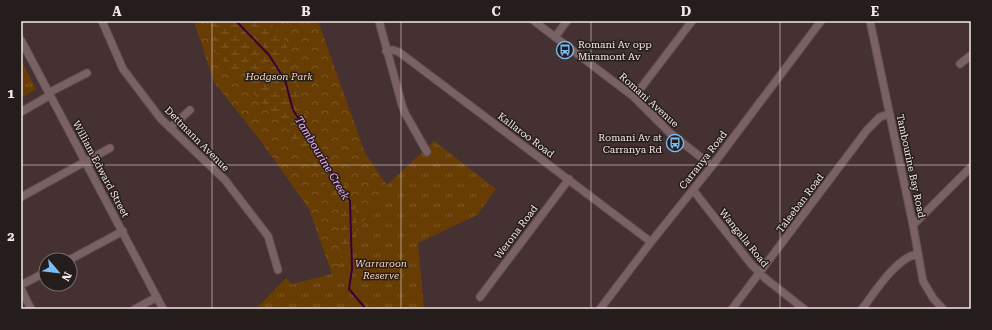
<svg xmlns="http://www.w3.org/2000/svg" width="992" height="330" font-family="'Roboto Serif',serif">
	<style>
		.forest { fill: url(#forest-crowns) }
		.wetland { fill: url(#wetland-marsh) }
		.park { fill: url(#park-tufts) }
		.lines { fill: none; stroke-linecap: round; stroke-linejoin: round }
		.stream { stroke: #36003f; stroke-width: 2 }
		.minor-casing { stroke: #604e50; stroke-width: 9 }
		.minor { stroke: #7a6264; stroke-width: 7 }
		.grid { fill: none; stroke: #f5e7e8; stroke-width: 1; stroke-opacity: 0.55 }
		.labels { text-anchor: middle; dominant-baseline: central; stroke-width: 3; stroke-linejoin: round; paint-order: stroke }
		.poi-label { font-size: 10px; fill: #f5e7e8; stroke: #251c1c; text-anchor: start }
		.park-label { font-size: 10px; font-style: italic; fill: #f8d5b4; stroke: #251c1c }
		.street-label { font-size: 10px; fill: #f5e7e8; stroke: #251c1c }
		.water-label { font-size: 11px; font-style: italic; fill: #f3b5fd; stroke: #251c1c }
		.neatline { fill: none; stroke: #f5e7e8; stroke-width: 1.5 }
		.grid-label { font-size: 13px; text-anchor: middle; font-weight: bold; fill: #f5e7e8 }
	</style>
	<defs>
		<pattern id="forest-crowns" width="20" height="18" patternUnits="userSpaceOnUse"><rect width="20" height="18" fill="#683d03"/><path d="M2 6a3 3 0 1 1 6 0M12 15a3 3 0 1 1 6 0" fill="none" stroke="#7e5928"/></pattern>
		<pattern id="wetland-marsh" width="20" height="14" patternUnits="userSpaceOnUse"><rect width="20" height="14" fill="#683d03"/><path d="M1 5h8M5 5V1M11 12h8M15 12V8" fill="none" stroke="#7e5928"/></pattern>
		<pattern id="park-tufts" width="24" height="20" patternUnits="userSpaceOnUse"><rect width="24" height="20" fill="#683d03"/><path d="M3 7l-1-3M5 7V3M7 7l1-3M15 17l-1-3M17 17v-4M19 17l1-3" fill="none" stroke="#7e5928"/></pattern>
	</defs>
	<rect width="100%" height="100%" fill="#463132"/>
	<path class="forest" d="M194,21H318L365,153L387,185L332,274L309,209L263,144L214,82Z"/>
	<path class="wetland" d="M210,21H268L286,41L301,102L324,153L337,169L355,198L359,269H342L340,206L319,174L285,129L260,101L242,78L212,49Z"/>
	<path class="park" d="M21,60L36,89L21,98Z
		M434,141L496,189L477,215L418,243L424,309H256L286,278L292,284L332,274L387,185Z"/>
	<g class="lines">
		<path class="stream" d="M236,21L269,55L285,80L293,110L350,201L352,269L349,289L366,309"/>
		<g class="minor-casing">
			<path id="minor" d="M102,21L123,69L161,119L225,180L268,236L278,270
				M379,21L402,105L405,113L427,152
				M534,21L634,97L670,133L712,166
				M870,21L913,225L923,281L933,298L943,309
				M555,37L567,21
				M21,40L163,309
				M386,51L393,50L399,52L651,242
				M960,64L971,55
				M634,97L692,21
				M21,112L47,97L49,93L52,91L87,73
				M170,128L190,110
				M693,190L751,264L766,279L804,309
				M21,197L110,148
				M913,225L971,167
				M69,260L123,231
				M21,285L46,272
				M21,289L31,309
				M480,297L569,179
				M135,309L157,297
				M600,309L651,242L712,166L821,21
				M732,309L867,130L880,117L889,114
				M862,309C875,292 896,258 917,254"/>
		</g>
		<use href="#minor" class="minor"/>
	</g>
	<path class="grid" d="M212,21V309M401,21V309M591,21V309M780,21V309M21,165H971"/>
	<defs>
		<g id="bus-ring" transform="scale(0.9)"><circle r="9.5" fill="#251c1c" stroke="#78bff7" stroke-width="1.5"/><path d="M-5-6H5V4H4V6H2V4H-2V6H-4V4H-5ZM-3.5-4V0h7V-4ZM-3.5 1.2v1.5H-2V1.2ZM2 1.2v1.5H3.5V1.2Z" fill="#78bff7"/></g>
	</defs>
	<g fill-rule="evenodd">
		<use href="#bus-ring" x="565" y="50"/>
		<use href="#bus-ring" x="675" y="143"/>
	</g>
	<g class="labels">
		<g class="poi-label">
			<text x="578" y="44">Romani Av opp<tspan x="578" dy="12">Miramont Av</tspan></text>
			<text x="662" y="137" text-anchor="end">Romani Av at<tspan x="662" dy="12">Carranya Rd</tspan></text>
		</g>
		<g class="park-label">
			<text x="279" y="76">Hodgson Park</text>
			<text x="381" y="263">Warraroon<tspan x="381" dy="12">Reserve</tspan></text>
		</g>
		<g class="street-label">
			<text transform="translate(649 100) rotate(42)">Romani Avenue</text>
			<text transform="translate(526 135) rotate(37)">Kallaroo Road</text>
			<text transform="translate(197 139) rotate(45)">Dettmann Avenue</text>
			<text transform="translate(703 160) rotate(-52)">Carranya Road</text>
			<text transform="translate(911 166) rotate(78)">Tambourine Bay Road</text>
			<text transform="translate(101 169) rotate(62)">William Edward Street</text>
			<text transform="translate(800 203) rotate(-53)">Taleeban Road</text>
			<text transform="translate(516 232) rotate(-53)">Werona Road</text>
			<text transform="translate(744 238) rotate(51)">Wangalla Road</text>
		</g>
		<g class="water-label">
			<text transform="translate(322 158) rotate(59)">Tambourine Creek</text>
		</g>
	</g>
	<rect width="992" height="330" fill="none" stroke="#251c1c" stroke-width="44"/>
	<g transform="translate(58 272) rotate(118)"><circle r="19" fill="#251c1c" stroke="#786d6e"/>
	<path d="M0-3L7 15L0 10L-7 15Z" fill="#78bff7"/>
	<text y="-6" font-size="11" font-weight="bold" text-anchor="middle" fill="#f5e7e8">N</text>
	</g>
	<rect x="22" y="22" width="948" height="286" class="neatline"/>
	<g class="grid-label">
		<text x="117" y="16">A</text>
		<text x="306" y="16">B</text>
		<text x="496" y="16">C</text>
		<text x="686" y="16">D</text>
		<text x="875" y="16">E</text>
		<text x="11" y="98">1</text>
		<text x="11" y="241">2</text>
	</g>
</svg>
